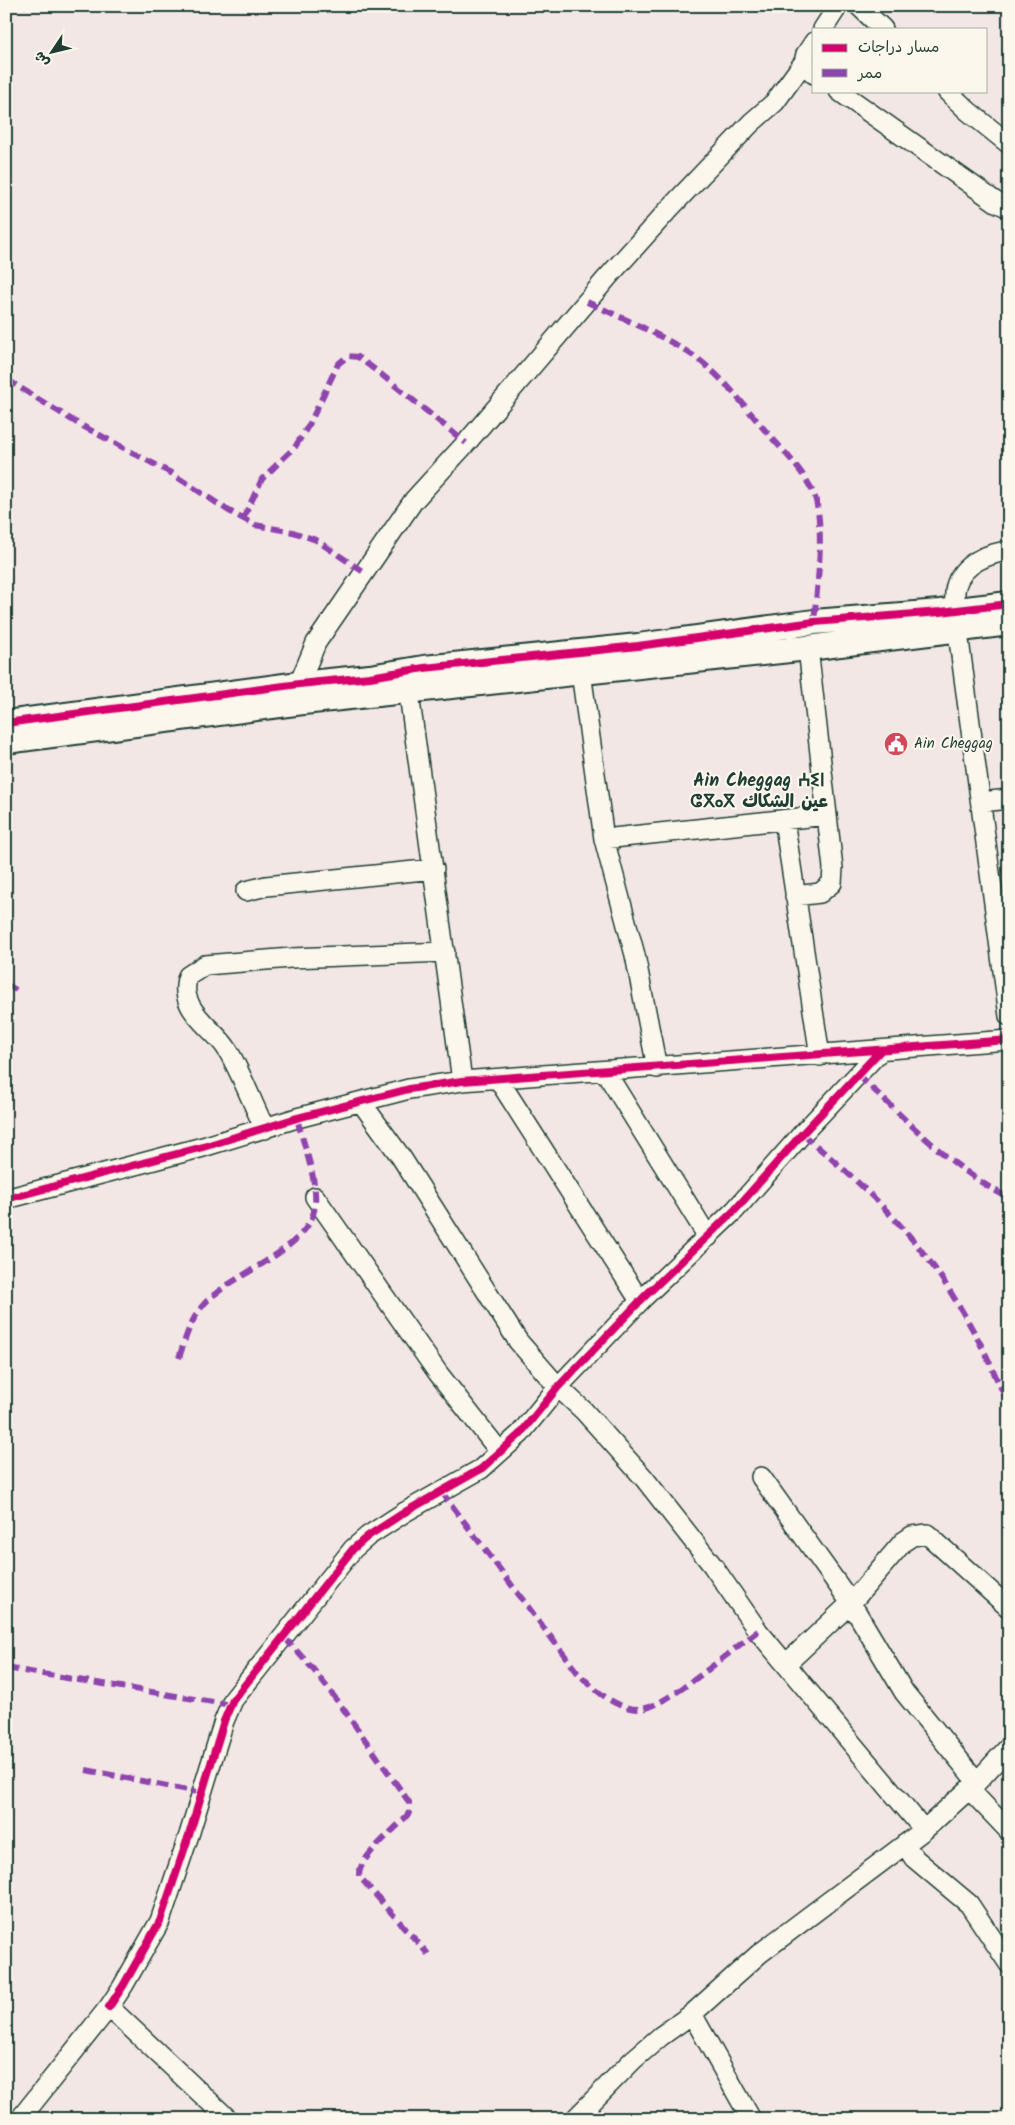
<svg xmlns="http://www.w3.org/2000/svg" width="1015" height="2125" font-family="Kalam,'Playpen Sans Arabic','Noto Sans Tifinagh',sans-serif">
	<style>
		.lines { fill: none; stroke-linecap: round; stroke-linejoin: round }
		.minor-casing { stroke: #1f3d34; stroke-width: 22 }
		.tertiary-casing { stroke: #1f3d34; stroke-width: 28 }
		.minor { stroke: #fbf7ec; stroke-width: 19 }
		.tertiary { stroke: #fbf7ec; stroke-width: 24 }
		.quiet { stroke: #8e44ad; stroke-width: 6; stroke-dasharray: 12 6; stroke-linecap: butt }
		.cycleway-casing { stroke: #fbf7ec; stroke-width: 11 }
		.cycleway { stroke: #d6006c; stroke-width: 8 }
		.labels { text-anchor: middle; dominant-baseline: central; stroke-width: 4; stroke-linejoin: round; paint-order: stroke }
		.poi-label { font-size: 15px; fill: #1f3d34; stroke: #fbf7ec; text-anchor: start }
		.quarter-label { font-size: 18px; font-weight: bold; fill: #1f3d34; stroke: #fbf7ec }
	</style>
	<rect width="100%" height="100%" fill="#f3e7e6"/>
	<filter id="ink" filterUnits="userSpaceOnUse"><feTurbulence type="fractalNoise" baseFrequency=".02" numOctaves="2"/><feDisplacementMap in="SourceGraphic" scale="10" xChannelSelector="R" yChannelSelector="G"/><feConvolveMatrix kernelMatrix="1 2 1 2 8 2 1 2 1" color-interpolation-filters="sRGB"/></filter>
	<g filter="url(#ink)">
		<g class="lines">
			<g class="minor-casing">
				<path id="minor" d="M859,6L883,29
					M823,29L838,6
					M814,42L806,54L804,62L814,74
					M839,91L996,202L1009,208
					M947,91L968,111L1009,144
					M1009,551C988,553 962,564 956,586C954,593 955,603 955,610L1009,1016
					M581,672L604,839L635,955L657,1068
					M407,679L462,1081
					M299,684L316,643L414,500L468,441L607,278L670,208L751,123L775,102L804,62
					M981,802L1009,799
					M784,820L820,1056
					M604,839L827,815L808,648
					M246,891L266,886L434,869
					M795,896L820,893L832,883L833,868L827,815
					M605,1071L708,1237
					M498,1079L640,1301
					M361,1102L401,1157L518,1341L558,1387L584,1411L644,1478L713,1566L758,1631L924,1830
					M265,1129C252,1103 242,1074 227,1049C217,1033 199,1023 190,1005C185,995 184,987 188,976L205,965L291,958L445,952
					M315,1197L438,1373L500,1452
					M6,1199L203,1147L297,1118L409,1089L462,1081L1009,1040
					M761,1477L851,1603L903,1542L912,1536L927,1534L1009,1608
					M786,1664L851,1603L904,1692L977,1782
					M969,1789L1009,1831
					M905,1844L914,1858L969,1904L1009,1964
					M109,2007L123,1986L160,1921L189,1835L224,1721L233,1700L353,1549L368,1536L405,1512L481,1469L520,1434L558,1387L644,1297L735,1210L802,1134L881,1050
					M692,2014L751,2119
					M20,2119L109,2007L228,2119
					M575,2119L633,2060L661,2036L692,2014L759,1954L924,1830L977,1782L1009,1747"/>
			</g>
			<g class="tertiary-casing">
				<path id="tertiary" d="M6,723L299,684L370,677L424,668L638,646L814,622L940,612L1009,604
					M6,741L303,702L808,648L1009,623"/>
			</g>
			<use href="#minor" class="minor"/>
			<use href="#tertiary" class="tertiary"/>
			<path class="quiet" d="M587,302C622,318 663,335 695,357C725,378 746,409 770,436C785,452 808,477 815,497C825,532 817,586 814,622
				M6,379L77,423L171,473L229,511L255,525L293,532L316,540L365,573
				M243,519L262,479L295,447L310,423L338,364L348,356L358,357L382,375L466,443
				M6,984L16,990
				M858,1075C905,1118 951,1169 1009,1198
				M802,1134C857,1179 910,1228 948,1288C960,1307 971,1326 981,1345C991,1364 998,1384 1009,1403
				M179,1358C185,1339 191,1318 205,1303C231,1275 306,1250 314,1211C320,1185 303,1144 297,1118
				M441,1491L577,1672C594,1689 615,1710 641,1709C665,1708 735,1647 758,1631
				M284,1637L313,1669L342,1707L409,1802V1813C397,1829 358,1857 359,1876L428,1954
				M6,1668L231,1705
				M86,1770L203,1793"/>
			<g class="cycleway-casing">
				<path id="cycleway" d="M6,723L299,684L370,677L424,668L638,646L814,622L940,612L1009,604
					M6,1199L203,1147L297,1118L409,1089L462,1081L1009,1040
					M109,2007L123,1986L160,1921L189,1835L224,1721L233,1700L353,1549L368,1536L405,1512L481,1469L520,1434L558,1387L644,1297L735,1210L802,1134L881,1050"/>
			</g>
			<use href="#cycleway" class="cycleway"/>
		</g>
	</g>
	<defs>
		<g id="civic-disc" transform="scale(1.25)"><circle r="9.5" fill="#d1495b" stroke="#fbf7ec"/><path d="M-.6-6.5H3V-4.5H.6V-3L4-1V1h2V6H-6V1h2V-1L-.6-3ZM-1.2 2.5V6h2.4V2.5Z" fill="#fff"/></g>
	</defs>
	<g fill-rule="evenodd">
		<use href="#civic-disc" x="896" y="744"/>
	</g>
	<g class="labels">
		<g class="poi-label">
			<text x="914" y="744">Ain Cheggag</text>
		</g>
		<g class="quarter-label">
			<text x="759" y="781">Ain Cheggag ⵄⵉⵏ<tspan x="759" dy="21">ⵛⴳⴰⴳ عين الشكاك</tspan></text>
		</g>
	</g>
	<rect width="1015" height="2125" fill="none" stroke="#fbf7ec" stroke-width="25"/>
	<rect x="12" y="12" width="990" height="2100" fill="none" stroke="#1f3d34" stroke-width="2" filter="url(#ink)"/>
	<rect x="812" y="28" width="175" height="65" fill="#fbf7ec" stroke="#a3ada2"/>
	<rect x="822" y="44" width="25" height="8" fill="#d6006c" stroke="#a3ada2"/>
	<text x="858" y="52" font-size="15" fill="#1f3d34">مسار دراجات</text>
	<rect x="822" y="69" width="25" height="8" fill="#8e44ad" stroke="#a3ada2"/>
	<text x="858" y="78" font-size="15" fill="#1f3d34">ممر</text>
	<g transform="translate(52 52) rotate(235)" stroke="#fbf7ec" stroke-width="4" paint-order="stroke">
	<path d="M0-4L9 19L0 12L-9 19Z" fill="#1f3d34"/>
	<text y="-8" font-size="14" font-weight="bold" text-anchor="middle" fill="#1f3d34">ش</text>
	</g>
</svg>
